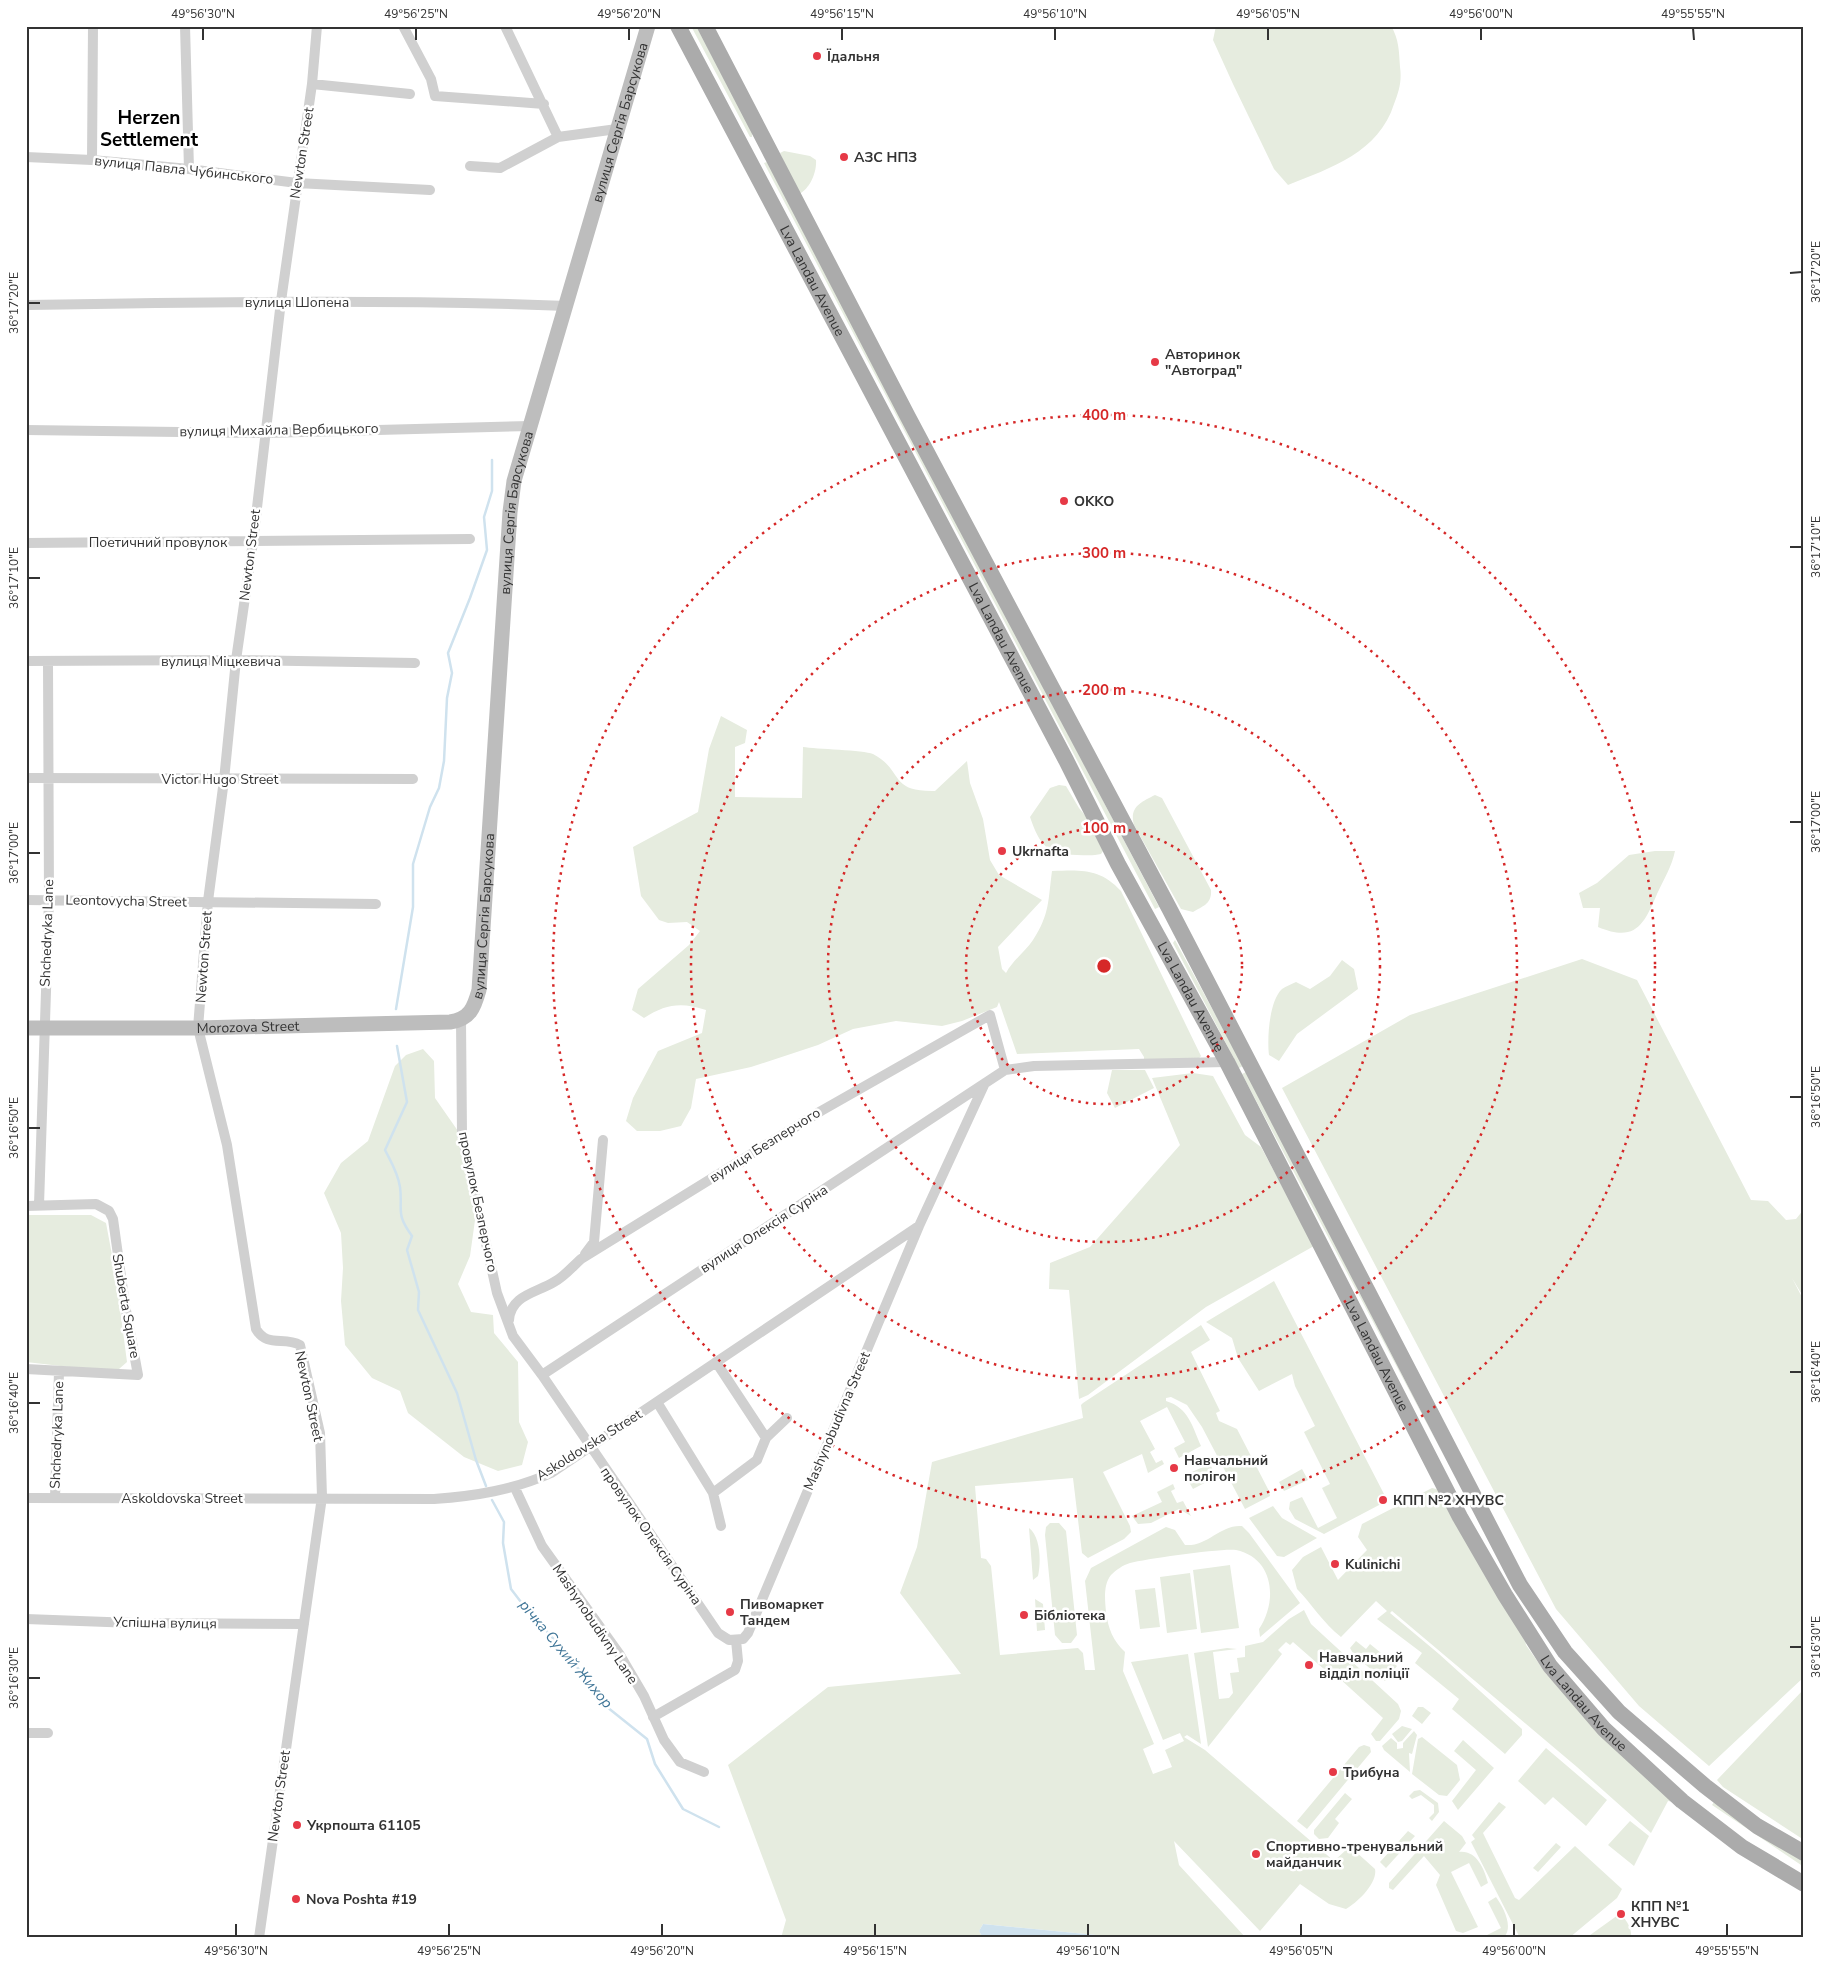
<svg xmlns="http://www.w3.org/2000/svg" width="1830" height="1964" font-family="'Nunito Sans',sans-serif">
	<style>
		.green { fill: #e6ecdf }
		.water { fill: #cfe2ee }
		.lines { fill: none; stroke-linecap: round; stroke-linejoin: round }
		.stream { stroke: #cfe2ee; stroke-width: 2.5 }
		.minor { stroke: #d0d0d0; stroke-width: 10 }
		.secondary { stroke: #bdbdbd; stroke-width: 15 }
		.primary { stroke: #ababab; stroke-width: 16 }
		.ticks { fill: none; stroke: #333; stroke-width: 2 }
		.ring { fill: none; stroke: #d62828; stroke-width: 2.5; stroke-dasharray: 2.5 5 }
		.poi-dot { fill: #e63946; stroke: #fff; stroke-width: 2 }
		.labels { text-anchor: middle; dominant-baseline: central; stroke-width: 5; stroke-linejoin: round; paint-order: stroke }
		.poi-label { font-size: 14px; font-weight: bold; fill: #333; stroke: #fff; text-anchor: start }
		.street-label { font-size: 14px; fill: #333; stroke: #fff }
		.water-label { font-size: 15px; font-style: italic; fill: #3f7597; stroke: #fff }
		.district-label { font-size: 19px; font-weight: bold; fill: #000; stroke: #fff }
		.centre { fill: #d62828; stroke: #fff; stroke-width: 2.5 }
		.ring-label { font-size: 15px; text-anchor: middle; font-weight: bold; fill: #d62828; stroke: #fff; stroke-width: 5; stroke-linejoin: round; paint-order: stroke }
		.neatline { fill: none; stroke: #333; stroke-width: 2 }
		.ticks-label { font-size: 12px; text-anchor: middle; fill: #333 }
	</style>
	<rect width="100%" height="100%" fill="#fff"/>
	<path class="green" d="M691,26H696L752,130V137H750Z
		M1216,26H1391C1399,39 1399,51 1400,67C1402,81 1399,91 1394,104C1379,152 1331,168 1288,185L1274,169L1233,84L1213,40Z
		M784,151L810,156L816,160C817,172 810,189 799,194L780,153Z
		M767,162L1159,907L1155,909L764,163Z
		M721,716L747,730L745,743L735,747V797L802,798L803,747C815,749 864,750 873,754C904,770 888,792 935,791L967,761L970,783L983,819L990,860L999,875L1042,900L998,947L1002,969L1006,973C1013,960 1025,952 1033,940C1050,914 1048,900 1052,871C1081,870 1100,868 1121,891L1201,1056L1196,1062L1144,1063V1057L1139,1049L1017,1054L999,1002L997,1007L962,1021L942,1026L896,1021L853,1029L818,1045L751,1067L696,1079L691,1108L681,1126L660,1131H637L626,1121L633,1098L658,1051L702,1033L706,1010C681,1002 666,1004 644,1018L632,1010L638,989L689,945L700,931L687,922L668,923L659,920L641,896L633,847L698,812L709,749Z
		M1059,785L1066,786L1079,808L1093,825L1103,851L1101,854C1093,856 1085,855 1077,855C1047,854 1040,846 1030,817L1050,788Z
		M1155,795L1162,798L1211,890C1212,904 1203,906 1193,912L1181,909L1134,825C1129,807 1141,802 1155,795Z
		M1655,851H1675C1672,866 1664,879 1657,894C1644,924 1636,943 1598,927L1600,908H1583L1579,893L1597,883L1629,855Z
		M1175,940L1243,1066L1239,1068L1173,943Z
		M1582,959L1637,980L1751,1200L1768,1201L1786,1220L1796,1219L1804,1209V1298L1792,1278L1804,1301V1677L1709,1766L1639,1706L1556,1609L1282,1088L1410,1015Z
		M1342,960L1354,969L1358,989L1297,1034L1279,1061L1269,1055C1267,1039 1269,1001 1282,989C1286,986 1292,984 1296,982L1310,989L1330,976Z
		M423,1049L434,1061L435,1098L458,1131L476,1213L470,1256L458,1284L471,1312L493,1315L494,1333L518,1362L519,1422L528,1442L522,1465L498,1471L464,1457L408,1413L400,1391L372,1378L345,1345L341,1301L343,1268L341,1233L324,1193L341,1163L368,1141L395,1066L406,1055Z
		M1112,1070H1145L1154,1088L1115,1108L1107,1093Z
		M1246,1072L1445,1458L1242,1074Z
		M1193,1073L1213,1076L1245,1135L1261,1147L1314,1246L1206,1307L1088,1395L1079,1399L1069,1290L1049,1289L1050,1263L1090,1247L1180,1145L1152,1078Z
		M26,1215H91L106,1223L115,1271L127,1362L119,1369L96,1370L26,1362Z
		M1274,1281L1384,1494L1378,1497L1381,1504L1324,1534L1295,1519L1289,1509L1290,1502L1302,1497L1318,1528L1337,1518L1322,1488L1330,1484L1304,1432L1315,1426L1295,1386L1292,1374L1259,1391L1238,1358L1232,1338L1206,1322Z
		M1201,1325L1210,1340L1191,1352L1220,1411L1216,1413L1219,1421L1237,1429L1269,1491L1270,1496L1245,1509L1202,1427L1187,1405L1171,1397L1166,1398V1401C1189,1408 1192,1426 1201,1446L1179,1458L1174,1448L1185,1442L1167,1407L1140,1421L1155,1449L1150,1452L1156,1463L1162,1460L1164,1464L1148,1473L1142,1454L1103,1472L1130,1526L1131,1532L1124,1539L1088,1558L1082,1553L1073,1478L975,1486L981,1558L986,1559L991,1566L1000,1655L1078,1648L1083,1653L1085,1670H1095L1085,1581L1091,1568L1166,1527L1175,1530L1185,1545C1207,1547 1221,1524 1242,1526L1249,1533L1300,1603L1260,1637L1259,1629C1278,1601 1274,1558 1236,1550C1222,1548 1146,1559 1130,1563C1123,1565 1116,1570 1111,1575C1103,1585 1105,1600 1106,1612C1108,1628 1113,1641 1125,1652L1123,1671L1154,1744L1143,1749L1153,1774L1172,1767L1165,1750L1184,1741L1180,1733L1163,1740L1131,1662L1188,1654L1201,1744L1187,1735L1184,1737L1205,1750L1334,1861L1347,1849L1355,1851L1375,1869C1378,1883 1357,1903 1346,1909L1329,1904L1300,1884L1260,1931L1174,1841L1179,1865L1246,1938H1101L1096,1935L983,1924L979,1931L983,1938H781L786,1920L728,1765L828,1687L961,1674L900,1593L917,1547L932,1462L1083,1418L1081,1405L1083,1403Z
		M1210,1464L1216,1477L1193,1489L1185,1475Z
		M1302,1469L1308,1480L1284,1491L1279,1482Z
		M1173,1484L1175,1489L1171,1491L1177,1503L1183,1501L1191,1516L1179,1509L1151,1523L1138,1524L1132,1516L1162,1502L1157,1492Z
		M1432,1488L1440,1490L1524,1633L1526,1645L1547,1675L1556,1677L1673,1802L1668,1801L1651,1833L1577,1767L1392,1611L1390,1613L1439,1654L1522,1729V1735L1505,1754L1452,1709L1459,1699L1415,1663L1422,1653L1377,1619L1387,1611L1376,1601L1341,1637C1324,1624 1311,1603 1297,1589L1292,1570L1303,1557L1321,1547L1338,1580L1367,1550L1358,1537L1362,1524Z
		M1273,1506L1282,1518L1317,1538L1284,1557L1277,1556L1249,1518Z
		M1050,1523H1059L1066,1531L1077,1635L1071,1643H1062L1055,1635L1045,1535L1046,1527Z
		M1029,1528C1041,1537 1041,1563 1038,1576L1033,1580Z
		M1230,1565L1239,1628L1201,1633L1193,1570Z
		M1190,1573L1197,1629L1167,1633L1160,1577Z
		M1155,1588L1160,1627L1140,1629L1135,1590Z
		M1035,1599L1043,1604L1045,1630L1037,1631Z
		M1304,1610L1311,1624L1398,1704L1401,1711L1399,1719L1380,1741H1376L1371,1734L1383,1718L1329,1669L1325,1670L1293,1642L1290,1645L1286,1642L1278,1650L1282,1654L1208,1747L1194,1653L1227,1648L1237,1649L1213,1652L1219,1699L1229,1698L1233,1693L1230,1673L1239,1672L1237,1658L1245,1657V1646L1263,1642L1289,1619Z
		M1356,1641L1366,1649L1370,1644L1397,1666L1385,1681L1354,1655L1350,1648Z
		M1804,1689V1840L1723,1787L1717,1780Z
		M1418,1707H1423L1431,1713L1422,1724L1412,1716Z
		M1402,1726L1412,1729L1402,1741L1398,1742L1392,1734Z
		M1414,1731L1417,1735L1412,1754L1409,1753L1410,1772L1384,1750L1382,1746L1391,1738L1397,1743V1749L1403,1748V1743Z
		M1422,1737L1457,1765L1460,1780L1447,1796L1439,1795L1412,1774L1418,1739Z
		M1463,1740L1494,1768L1458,1810L1452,1801L1476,1770L1454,1751Z
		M1364,1745L1370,1747L1371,1752L1307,1829L1297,1821L1359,1747Z
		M1546,1748L1607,1800L1586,1826L1553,1797L1545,1805L1518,1781Z
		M1420,1790L1438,1803L1439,1812L1432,1821L1429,1818L1434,1813V1805L1421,1795L1412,1799L1409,1796L1414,1791Z
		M1345,1793L1352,1799L1335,1819L1339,1823L1328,1838L1319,1839L1314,1834V1830Z
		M1499,1802L1506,1807L1483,1833L1515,1898L1519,1900L1575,1846L1622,1889L1617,1898L1569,1938H1520L1471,1842L1475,1839L1472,1835Z
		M1714,1802L1804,1862V1867L1712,1805Z
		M1444,1821L1462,1836L1466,1843L1459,1852C1476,1850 1484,1868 1488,1883L1481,1887L1469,1863L1451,1872L1478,1927L1463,1933L1456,1931L1436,1885L1440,1875L1424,1856L1393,1890L1389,1888V1883Z
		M1630,1821L1649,1836L1634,1866L1608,1845Z
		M1408,1831L1415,1836L1386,1868L1380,1862Z
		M1556,1843L1561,1847L1538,1872L1533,1868Z
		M1496,1897C1503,1907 1513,1925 1505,1936L1488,1938L1487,1935L1501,1928L1488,1902Z
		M1618,1915H1622C1628,1923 1632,1929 1631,1938H1586Z"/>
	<path class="water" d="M983,1924L1096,1935L1101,1938H983L979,1931Z"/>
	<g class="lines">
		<path class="stream" d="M396,1009L413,907V864L430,807L439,788L444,761L447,698L452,673L448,653L470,598L487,550L484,517L492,491V460
			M397,1046L407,1102L385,1150C391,1162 398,1173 400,1187C403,1210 395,1213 412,1236L407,1250L419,1292L418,1310L457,1393L476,1460L486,1486
			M492,1500L504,1522L503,1543L511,1589L524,1606L568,1655L607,1707L647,1739L655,1764L683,1809L719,1827"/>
		<path class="minor" d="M185,26L189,169
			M403,26L431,79L435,96L544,104
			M505,26L558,137
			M312,84L410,94
			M26,157L92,160L189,169L297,183L430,190
			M92,160L93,26
			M470,166L500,168L558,137L617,129
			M26,305C207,302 387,299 567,306
			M26,430L264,433L531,426
			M26,543L470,539
			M26,661L236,660L415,663
			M26,778L413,779
			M26,900L376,904
			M461,1020L462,1135L497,1293L513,1336L542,1375L718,1633L729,1640L743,1639L748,1633L919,1226L985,1083
			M39,1205L49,900L48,662
			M26,1206L96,1204L109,1211L113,1219L125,1305L138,1375L26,1369
			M585,1254L594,1242L603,1140
			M509,1320C511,1295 536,1293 554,1282C564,1277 573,1266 581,1259L821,1111L990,1015L1005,1070
			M716,1362L766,1438
			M542,1375L1005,1070L1034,1066L1227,1062
			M657,1402L713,1493
			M515,1488L542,1546L620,1655L644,1696L664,1740L680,1762L704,1772
			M26,1498L434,1499C476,1496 513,1490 551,1473L919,1226
			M55,1498L59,1372
			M721,1526L713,1493L757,1460L766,1438L787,1418
			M26,1619L134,1623L304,1624
			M653,1717L735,1670L738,1661L736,1640
			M26,1733H48
			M259,1938L322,1497L320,1433L300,1345C284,1336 267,1348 256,1329L227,1145L198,1028L208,901L224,780L236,660L253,542L281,301L312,84L317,26"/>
		<path class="secondary" id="s1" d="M26,1028H198L450,1022C470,1019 474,1008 479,990L510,512L514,481L648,26"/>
		<g class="primary">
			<path id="s2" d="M678,26L1066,760L1118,864L1227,1062L1460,1517L1505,1595L1550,1666L1604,1729L1682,1801L1742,1847L1804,1884"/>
			<path d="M705,26L908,417L1169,908L1520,1585L1565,1652L1619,1712L1705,1786L1757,1826L1804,1853"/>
		</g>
	</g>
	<path class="ticks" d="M203,28V40M416,28V40M629,28V40M842,28V40M1055,28V40M1268,28V40M1481,28V40M1693,28L1694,40M1790,273L1802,272M28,303H40M1790,547H1802M28,578H40M1790,822H1802M28,853H40M1790,1097H1802M28,1128H40M1790,1372H1802M28,1403H40M1790,1647H1802M28,1678H40M236,1924V1936M449,1924V1936M662,1924V1936M875,1924V1936M1088,1924V1936M1301,1924V1936M1514,1924V1936M1727,1924V1936"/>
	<g class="ring">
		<circle cx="1104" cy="966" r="138"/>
		<circle cx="1104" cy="966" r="276"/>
		<circle cx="1104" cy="966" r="413"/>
		<circle cx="1104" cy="966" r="551"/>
	</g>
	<g class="poi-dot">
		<circle cx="817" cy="56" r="5"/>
		<circle cx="844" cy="157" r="5"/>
		<circle cx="1155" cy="362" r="5"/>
		<circle cx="1064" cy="501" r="5"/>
		<circle cx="1002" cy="851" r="5"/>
		<circle cx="1174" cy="1468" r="5"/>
		<circle cx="1383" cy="1500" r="5"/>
		<circle cx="1335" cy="1564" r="5"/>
		<circle cx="730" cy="1612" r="5"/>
		<circle cx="1024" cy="1615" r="5"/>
		<circle cx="1309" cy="1665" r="5"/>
		<circle cx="1333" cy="1772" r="5"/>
		<circle cx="297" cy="1825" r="5"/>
		<circle cx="1256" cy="1854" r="5"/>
		<circle cx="296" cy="1899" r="5"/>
		<circle cx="1621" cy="1914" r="5"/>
	</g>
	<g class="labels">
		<g class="poi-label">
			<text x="827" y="56">Їдальня</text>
			<text x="854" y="157">АЗС НПЗ</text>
			<text x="1165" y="354">Авторинок<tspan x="1165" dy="16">"Автоград"</tspan></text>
			<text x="1074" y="501">OKKO</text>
			<text x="1012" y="851">Ukrnafta</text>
			<text x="1184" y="1460">Навчальний<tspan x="1184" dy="16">полігон</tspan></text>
			<text x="1393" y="1500">КПП №2 ХНУВС</text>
			<text x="1345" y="1564">Kulinichi</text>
			<text x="740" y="1604">Пивомаркет<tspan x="740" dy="16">Тандем</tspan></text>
			<text x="1034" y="1615">Бібліотека</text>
			<text x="1319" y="1657">Навчальний<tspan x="1319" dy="16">відділ поліції</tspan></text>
			<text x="1343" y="1772">Трибуна</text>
			<text x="307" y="1825">Укрпошта 61105</text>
			<text x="1266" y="1846">Спортивно-тренувальний<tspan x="1266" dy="16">майданчик</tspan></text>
			<text x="306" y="1899">Nova Poshta #19</text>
			<text x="1631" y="1906">КПП №1<tspan x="1631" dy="16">ХНУВС</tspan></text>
		</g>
		<g class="street-label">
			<text stroke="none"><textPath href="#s1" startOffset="1355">вулиця Сергія Барсукова</textPath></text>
			<text transform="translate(302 153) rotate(-81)">Newton Street</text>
			<text transform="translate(184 170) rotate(6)">вулиця Павла Чубинського</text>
			<text stroke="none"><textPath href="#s2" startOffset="288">Lva Landau Avenue</textPath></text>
			<text x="297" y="302">вулиця Шопена</text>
			<text transform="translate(279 430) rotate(-1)">вулиця Михайла Вербицького</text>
			<text stroke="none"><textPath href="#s1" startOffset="950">вулиця Сергія Барсукова</textPath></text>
			<text x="158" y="542">Поетичний провулок</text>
			<text transform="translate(250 555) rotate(-83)">Newton Street</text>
			<text stroke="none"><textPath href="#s2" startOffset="692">Lva Landau Avenue</textPath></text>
			<text x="221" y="661">вулиця Міцкевича</text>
			<text x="220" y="779">Victor Hugo Street</text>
			<text transform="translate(126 901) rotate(1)">Leontovychа Street</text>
			<text stroke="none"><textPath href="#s1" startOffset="545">вулиця Сергія Барсукова</textPath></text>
			<text transform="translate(47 933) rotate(-88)">Shchedryka Lane</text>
			<text transform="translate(204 957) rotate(-86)">Newton Street</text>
			<text stroke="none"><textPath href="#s2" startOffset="1098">Lva Landau Avenue</textPath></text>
			<text stroke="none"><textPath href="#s1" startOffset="222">Morozova Street</textPath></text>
			<text transform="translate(765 1145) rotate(-32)">вулиця Безперчого</text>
			<text transform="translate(478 1202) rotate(78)">провулок Безперчого</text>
			<text transform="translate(764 1229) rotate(-33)">вулиця Олексія Суріна</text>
			<text transform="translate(126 1306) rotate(80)">Shuberta Square</text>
			<text stroke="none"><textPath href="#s2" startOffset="1502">Lva Landau Avenue</textPath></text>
			<text transform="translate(309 1396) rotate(78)">Newton Street</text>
			<text transform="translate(837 1421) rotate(-67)">Mashynobudivna Street</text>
			<text transform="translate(57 1435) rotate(-88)">Shchedryka Lane</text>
			<text transform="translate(589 1445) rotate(-32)">Askoldovska Street</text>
			<text x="182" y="1498">Askoldovska Street</text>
			<text transform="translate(651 1536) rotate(55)">провулок Олексія Суріна</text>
			<text transform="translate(165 1623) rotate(1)">Успішна вулиця</text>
			<text transform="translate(595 1624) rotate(56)">Mashynobudivny Lane</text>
			<text stroke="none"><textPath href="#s2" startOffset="1908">Lva Landau Avenue</textPath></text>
			<text transform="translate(279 1796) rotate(-82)">Newton Street</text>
		</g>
		<g class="water-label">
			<text transform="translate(566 1654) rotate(50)">річка Сухий Жихор</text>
		</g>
		<g class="district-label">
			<text x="149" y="118">Herzen<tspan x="149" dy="22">Settlement</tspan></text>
		</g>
	</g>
	<circle cx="1104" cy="966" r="8" class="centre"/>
	<g class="ring-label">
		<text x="1104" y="420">400 m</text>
		<text x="1104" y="558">300 m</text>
		<text x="1104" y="695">200 m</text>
		<text x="1104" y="833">100 m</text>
	</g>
	<rect width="1830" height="1964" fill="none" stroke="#ffffff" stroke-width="55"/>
	<rect x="28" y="28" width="1774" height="1908" class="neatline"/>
	<g class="ticks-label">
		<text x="203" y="18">49°56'30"N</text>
		<text x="416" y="18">49°56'25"N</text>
		<text x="629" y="18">49°56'20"N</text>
		<text x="842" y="18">49°56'15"N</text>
		<text x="1055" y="18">49°56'10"N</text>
		<text x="1268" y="18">49°56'05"N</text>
		<text x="1481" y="18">49°56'00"N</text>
		<text x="1693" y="18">49°55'55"N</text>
		<text transform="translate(1816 272) rotate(-90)" y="4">36°17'20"E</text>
		<text transform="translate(14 303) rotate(-90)" y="4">36°17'20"E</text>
		<text transform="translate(1816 547) rotate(-90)" y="4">36°17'10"E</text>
		<text transform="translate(14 578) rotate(-90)" y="4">36°17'10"E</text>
		<text transform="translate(1816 822) rotate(-90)" y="4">36°17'00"E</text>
		<text transform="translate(14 853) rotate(-90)" y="4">36°17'00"E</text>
		<text transform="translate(1816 1097) rotate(-90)" y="4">36°16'50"E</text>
		<text transform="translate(14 1128) rotate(-90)" y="4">36°16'50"E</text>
		<text transform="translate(1816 1372) rotate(-90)" y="4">36°16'40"E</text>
		<text transform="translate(14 1403) rotate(-90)" y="4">36°16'40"E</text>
		<text transform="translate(1816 1647) rotate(-90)" y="4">36°16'30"E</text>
		<text transform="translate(14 1678) rotate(-90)" y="4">36°16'30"E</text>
		<text x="236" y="1955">49°56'30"N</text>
		<text x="449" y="1955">49°56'25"N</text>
		<text x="662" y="1955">49°56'20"N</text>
		<text x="875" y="1955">49°56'15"N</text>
		<text x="1088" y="1955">49°56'10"N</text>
		<text x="1301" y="1955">49°56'05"N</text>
		<text x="1514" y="1955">49°56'00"N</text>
		<text x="1727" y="1955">49°55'55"N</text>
	</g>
</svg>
